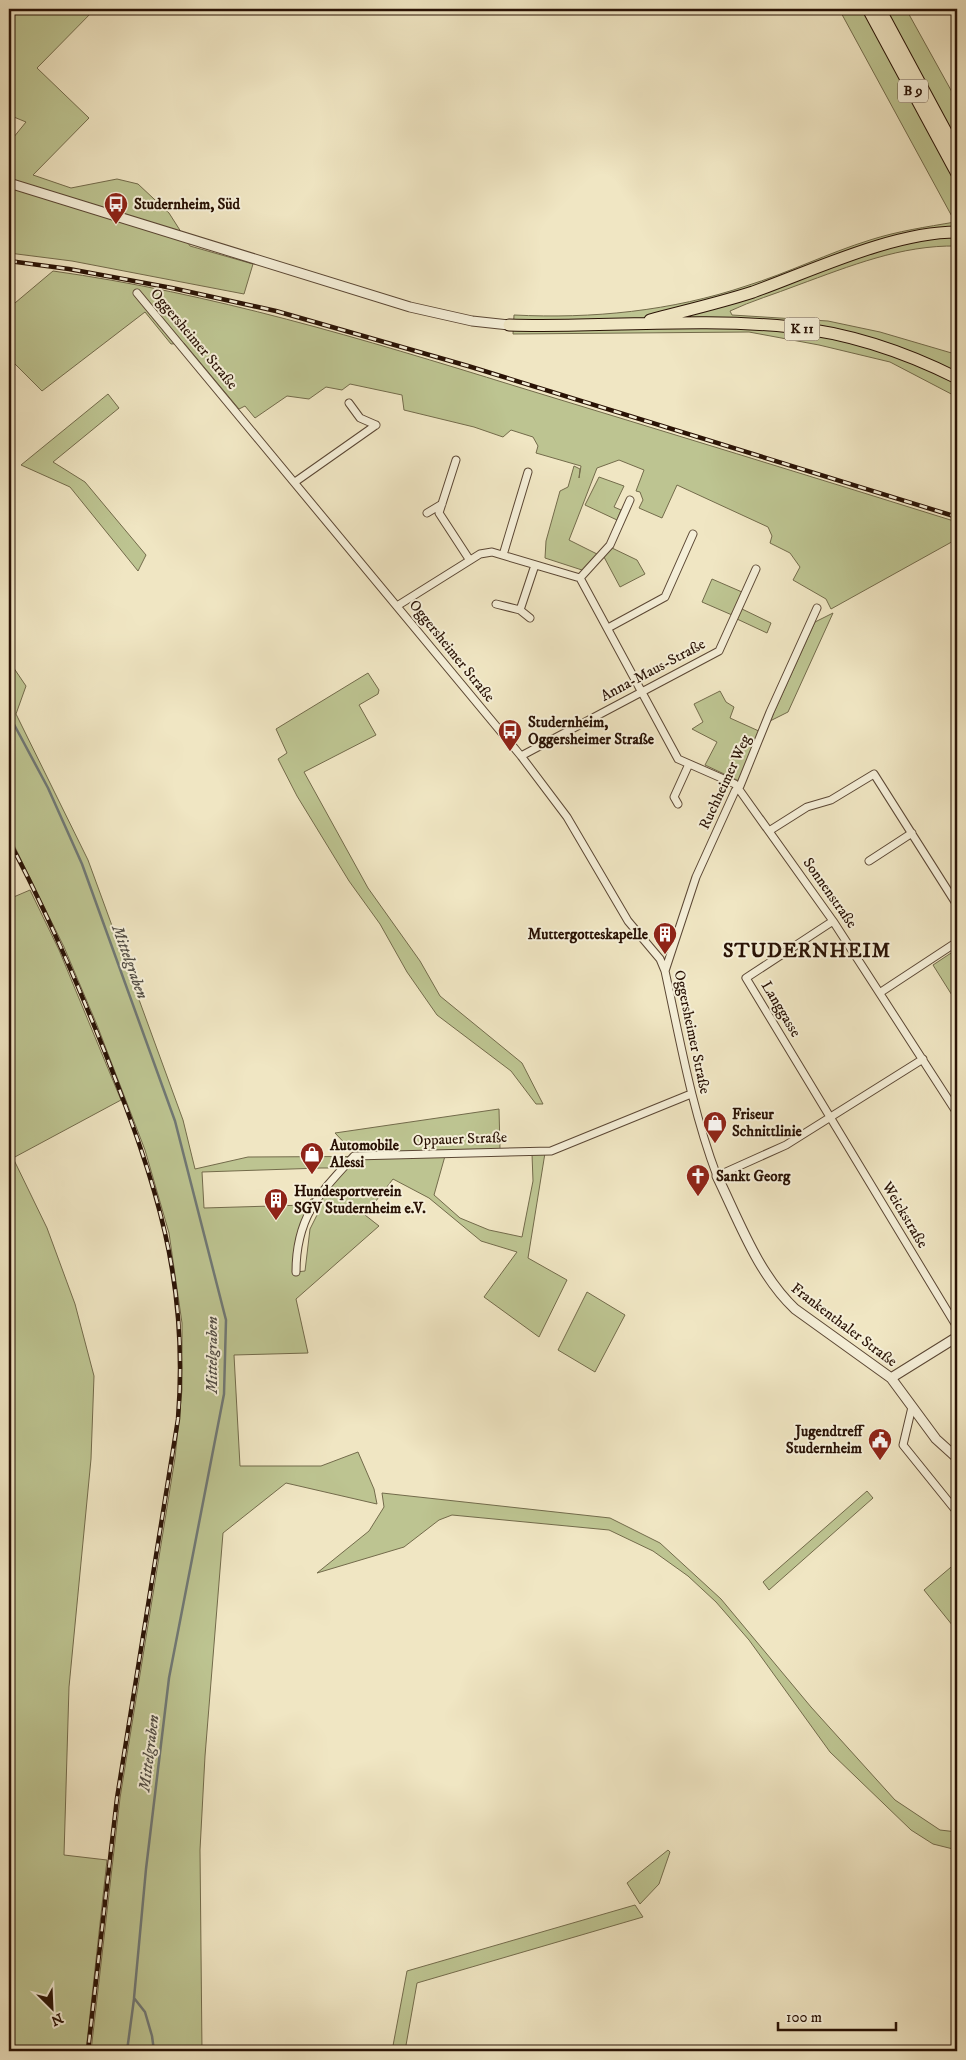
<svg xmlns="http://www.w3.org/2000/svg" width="966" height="2060" font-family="'IM FELL DW Pica',serif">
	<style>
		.green { fill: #bdc491; stroke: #736b4b; fill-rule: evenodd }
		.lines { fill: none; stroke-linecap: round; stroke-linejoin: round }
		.stream { stroke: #707875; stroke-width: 2.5 }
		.minor-casing { stroke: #5b4734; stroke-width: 9 }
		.tertiary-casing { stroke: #5b4734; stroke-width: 11 }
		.trunk-casing { stroke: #291205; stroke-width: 13 }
		.minor { stroke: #f5efd8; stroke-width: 7 }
		.tertiary { stroke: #f5efd8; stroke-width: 9 }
		.trunk { stroke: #f0e6c3; stroke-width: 11 }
		.rail-casing { stroke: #291205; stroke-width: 4.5 }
		.rail { stroke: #f5efd8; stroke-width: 2.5; stroke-dasharray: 8; stroke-linecap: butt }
		.labels { text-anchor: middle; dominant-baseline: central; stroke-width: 4; stroke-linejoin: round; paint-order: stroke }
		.shield { fill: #f5efd8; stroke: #665444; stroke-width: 1 }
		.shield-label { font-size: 14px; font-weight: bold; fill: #291205 }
		.poi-label { font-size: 15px; font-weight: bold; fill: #291205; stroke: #f5efd8; text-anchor: start }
		.street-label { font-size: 15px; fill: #291205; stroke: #f5efd8 }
		.water-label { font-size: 16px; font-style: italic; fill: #534e46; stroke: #f5efd8 }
		.district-label { font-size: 20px; font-weight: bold; letter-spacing: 1px; fill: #291205; stroke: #f5efd8 }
	</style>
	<rect width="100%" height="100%" fill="#f0e6c3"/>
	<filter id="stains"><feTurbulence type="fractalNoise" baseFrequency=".004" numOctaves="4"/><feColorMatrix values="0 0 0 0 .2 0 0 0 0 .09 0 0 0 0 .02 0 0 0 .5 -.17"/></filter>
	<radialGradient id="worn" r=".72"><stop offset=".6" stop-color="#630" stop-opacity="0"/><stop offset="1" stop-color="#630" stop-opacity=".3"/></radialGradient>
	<path class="green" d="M9,9H95L37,68L89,118L33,175L71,188L117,179L138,184L169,213L190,246L253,264L244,294L72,261L9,253V143L26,122L9,115Z
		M839,9H906L957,101V246C901,245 850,266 798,285C775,294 751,301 730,311L732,315L828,321L880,332L955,354L957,356V397L890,362L819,345L749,332L513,334L514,315C592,319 672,311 746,286C788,273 828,253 870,240C898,231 926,227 955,222Z
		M53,271C211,293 363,339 515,386C663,431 810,476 957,522V539L831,609L826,599L793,580L800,567L790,553L770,543L772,536L768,527L677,485L662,518L639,508L643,500L640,492L636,491L644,470L619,460L597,468L569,540L597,554L582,570L545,558L546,541L560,491L568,487L574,466L580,469L579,478L581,466L536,453L538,446L533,437L511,430L503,437L474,427L404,410L402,395L350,384L342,390L326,387L309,399L287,396L255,418L245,406L239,409L184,343L171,344L145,312L42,391L9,358V308Z
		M108,394L119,408L53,462L85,482L146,555L138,571L70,487L21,465Z
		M599,477L624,486L614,507L621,510L617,520L585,505Z
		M612,548L637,560L645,574L620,587L604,557Z
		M712,579L742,592L732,615L702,602Z
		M742,609L771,623L767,633L737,619Z
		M833,613L788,712L770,721L815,622Z
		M9,661L26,686L16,714L88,860L183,1120L195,1169L248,1157L445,1156L434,1195L460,1218L489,1230L522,1237L533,1181L532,1154L545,1153L528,1258L567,1280L539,1337L484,1297L517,1252L481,1241L429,1198L393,1179L365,1215L379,1226L296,1299L308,1353L234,1355L240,1466H321L358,1452L374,1489L377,1504L286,1483L223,1533L205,1756L200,1850L202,2051H91L120,1798L175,1458L182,1390V1323L169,1233L145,1150L97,1025L64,947L9,835ZM321,1168H338L306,1205L204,1208L202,1172ZM309,1209L318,1213L310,1229L305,1271L296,1272Z
		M368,673L379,690L378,694L359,705L376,735L304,772L368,888L420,961L440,996L522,1063L543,1104H536L511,1071L437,1015L407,972L380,924L349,881L297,796L278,759L287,753L276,729Z
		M720,691L726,702L734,707L730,718L761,732L739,781L705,765L717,742L692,729L703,722L694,704Z
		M30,890L59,950L121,1100L13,1158L47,1228L75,1304L94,1376L91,1459L69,1687L64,1855L107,1860L86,2051H9V899Z
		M957,949V999L955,1000L933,965Z
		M499,1109L500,1149L354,1153L335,1133Z
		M587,1292L625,1315L595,1372L558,1350Z
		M867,1491L873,1498L769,1590L763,1582Z
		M382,1493L610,1518L660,1543L721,1599L811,1707L895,1800L940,1830L957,1832V1850L933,1844L911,1830L830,1752L749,1640L716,1602L688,1576L653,1551L609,1530L452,1515L439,1520L404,1547L317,1573L369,1531L384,1507Z
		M957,1562V1612L955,1614L957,1618V1631L924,1590Z
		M668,1850L670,1852L659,1884L640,1904L627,1883Z
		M635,1905L643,1917L417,1983L405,2051H392L407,1971Z"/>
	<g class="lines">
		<path class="stream" d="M9,715L48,788L82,864L175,1121L226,1320L224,1394L169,1678L146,1869L134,1998L145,2012L152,2036L154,2051
			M127,2051L134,1999"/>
		<g class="minor-casing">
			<path id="minor" d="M137,293L521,756L567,817L628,921L660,959L665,971C680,1040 692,1110 717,1176L786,1145L923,1059
				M349,403L360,418L376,425
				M456,460L439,513L469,559
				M295,482L376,425
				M427,513L442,504
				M503,555L528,472
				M580,578L610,545L630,500
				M496,604L520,610L535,565
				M397,606L480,554L492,552L580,578L678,759L735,784L738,788L833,921L957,1113
				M520,610L530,618
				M608,628L665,597L693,534
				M521,756L719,651L756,569
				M678,804L674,797L689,764
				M769,831L807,807L831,800L874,774L957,905
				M869,861L912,833
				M833,921L746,978L957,1327
				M665,971L696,877L735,791L740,786L770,712L817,608
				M881,992L957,942
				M296,1272C296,1217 319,1194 354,1156L551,1151L691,1094
				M912,1407L903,1445L957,1512"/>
		</g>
		<g class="tertiary-casing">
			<path id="tertiary" d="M9,183L410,307L472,321L509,325
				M717,1176C739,1221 758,1274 795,1309L891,1378L936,1439L957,1458
				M891,1378L957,1337"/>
		</g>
		<g class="trunk-casing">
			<path id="trunk" d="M868,9L957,174
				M880,9L957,152
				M650,320C684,311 719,303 753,292C814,270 893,232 957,232
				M509,325C603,328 697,317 791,327C850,333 905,352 957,378"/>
		</g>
		<use href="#minor" class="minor"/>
		<use href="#tertiary" class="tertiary"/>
		<use href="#trunk" class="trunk"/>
		<g class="rail-casing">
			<path id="rail" d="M9,261L69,269L172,288L276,311L468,366L957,517
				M9,841C46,910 77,982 106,1055C156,1183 189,1279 178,1419L117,1798L88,2051"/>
		</g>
		<use href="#rail" class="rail"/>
	</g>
	<defs>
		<g id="bus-pin" transform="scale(1.25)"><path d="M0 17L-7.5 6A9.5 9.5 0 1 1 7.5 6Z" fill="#8f2418" stroke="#f5efd8"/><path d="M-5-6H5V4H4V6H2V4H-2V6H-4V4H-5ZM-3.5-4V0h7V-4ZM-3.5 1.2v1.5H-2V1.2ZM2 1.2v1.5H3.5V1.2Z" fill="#fff"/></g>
		<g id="building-pin" transform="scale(1.25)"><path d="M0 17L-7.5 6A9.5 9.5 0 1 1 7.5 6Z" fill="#8f2418" stroke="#f5efd8"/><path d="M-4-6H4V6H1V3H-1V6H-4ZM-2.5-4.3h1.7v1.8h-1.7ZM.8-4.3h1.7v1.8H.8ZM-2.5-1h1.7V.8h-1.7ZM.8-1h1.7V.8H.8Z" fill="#fff"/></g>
		<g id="shop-pin" transform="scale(1.25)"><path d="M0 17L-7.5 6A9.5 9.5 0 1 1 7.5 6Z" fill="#8f2418" stroke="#f5efd8"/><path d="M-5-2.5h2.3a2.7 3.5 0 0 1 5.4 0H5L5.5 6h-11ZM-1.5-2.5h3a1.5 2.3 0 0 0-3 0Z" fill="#fff"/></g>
		<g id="church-pin" transform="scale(1.25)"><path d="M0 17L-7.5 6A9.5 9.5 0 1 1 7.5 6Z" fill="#8f2418" stroke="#f5efd8"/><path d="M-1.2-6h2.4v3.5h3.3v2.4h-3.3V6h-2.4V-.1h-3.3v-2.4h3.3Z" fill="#fff"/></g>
		<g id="civic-pin" transform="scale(1.25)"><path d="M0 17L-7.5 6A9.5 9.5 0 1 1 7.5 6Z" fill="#8f2418" stroke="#f5efd8"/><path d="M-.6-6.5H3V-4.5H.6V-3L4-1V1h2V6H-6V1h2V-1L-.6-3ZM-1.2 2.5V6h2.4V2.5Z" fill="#fff"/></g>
	</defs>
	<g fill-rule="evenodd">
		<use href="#bus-pin" x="116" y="204"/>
		<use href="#bus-pin" x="510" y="731"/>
		<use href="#building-pin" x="665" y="934"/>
		<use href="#shop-pin" x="715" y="1123"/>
		<use href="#shop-pin" x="312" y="1154"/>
		<use href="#church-pin" x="698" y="1176"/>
		<use href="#building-pin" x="276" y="1200"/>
		<use href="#civic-pin" x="880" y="1440"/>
	</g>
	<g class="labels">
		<g class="shield">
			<rect x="898" y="79.5" width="30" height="23" rx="4"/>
			<rect x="784.5" y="317.5" width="35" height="23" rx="4"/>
		</g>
		<g class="shield-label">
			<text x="913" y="91">B 9</text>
			<text x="802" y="329">K 11</text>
		</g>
		<g class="poi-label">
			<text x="134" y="204">Studernheim, Süd</text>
			<text x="528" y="722">Studernheim,<tspan x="528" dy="17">Oggersheimer Straße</tspan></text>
			<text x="648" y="934" text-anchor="end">Muttergotteskapelle</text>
			<text x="732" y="1114">Friseur<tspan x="732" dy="17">Schnittlinie</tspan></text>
			<text x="330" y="1145">Automobile<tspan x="330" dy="17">Alessi</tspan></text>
			<text x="716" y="1176">Sankt Georg</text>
			<text x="294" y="1191">Hundesportverein<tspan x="294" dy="17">SGV Studernheim e.V.</tspan></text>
			<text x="862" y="1431" text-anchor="end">Jugendtreff<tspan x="862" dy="17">Studernheim</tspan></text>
		</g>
		<g class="street-label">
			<text transform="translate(194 339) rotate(50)">Oggersheimer Straße</text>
			<text transform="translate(452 651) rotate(51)">Oggersheimer Straße</text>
			<text transform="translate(653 670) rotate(-28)">Anna-Maus-Straße</text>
			<text transform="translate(725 782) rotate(-65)">Ruchheimer Weg</text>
			<text transform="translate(830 893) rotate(55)">Sonnenstraße</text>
			<text transform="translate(781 1009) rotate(59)">Langgasse</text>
			<text transform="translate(692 1032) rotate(78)">Oggersheimer Straße</text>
			<text transform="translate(460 1139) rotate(-2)">Oppauer Straße</text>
			<text transform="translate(905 1215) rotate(59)">Weickstraße</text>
			<text transform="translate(844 1325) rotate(37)">Frankenthaler Straße</text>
		</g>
		<g class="water-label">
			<text transform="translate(130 962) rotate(70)">Mittelgraben</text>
			<text transform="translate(212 1355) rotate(-90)">Mittelgraben</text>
			<text transform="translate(149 1753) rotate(-83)">Mittelgraben</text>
		</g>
		<g class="district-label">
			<text x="807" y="951">STUDERNHEIM</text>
		</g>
	</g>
	<rect width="966" height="2060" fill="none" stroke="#f0e6c3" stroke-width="30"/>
	<rect x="10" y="10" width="946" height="2040" fill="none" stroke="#291205" stroke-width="2.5"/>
	<rect x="15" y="15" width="936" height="2030" fill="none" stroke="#291205"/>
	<g transform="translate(52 2008) rotate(156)" stroke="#f5efd8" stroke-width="4" paint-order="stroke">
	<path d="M0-4L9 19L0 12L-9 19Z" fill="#291205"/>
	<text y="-8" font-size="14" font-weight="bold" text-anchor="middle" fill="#291205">N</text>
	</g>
	<path d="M778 2022v8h118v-8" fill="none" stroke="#291205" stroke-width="2.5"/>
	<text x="786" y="2022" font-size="15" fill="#291205" stroke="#f5efd8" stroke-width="4" paint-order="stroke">100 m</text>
	<rect width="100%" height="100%" filter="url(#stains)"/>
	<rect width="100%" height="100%" fill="url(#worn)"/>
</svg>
